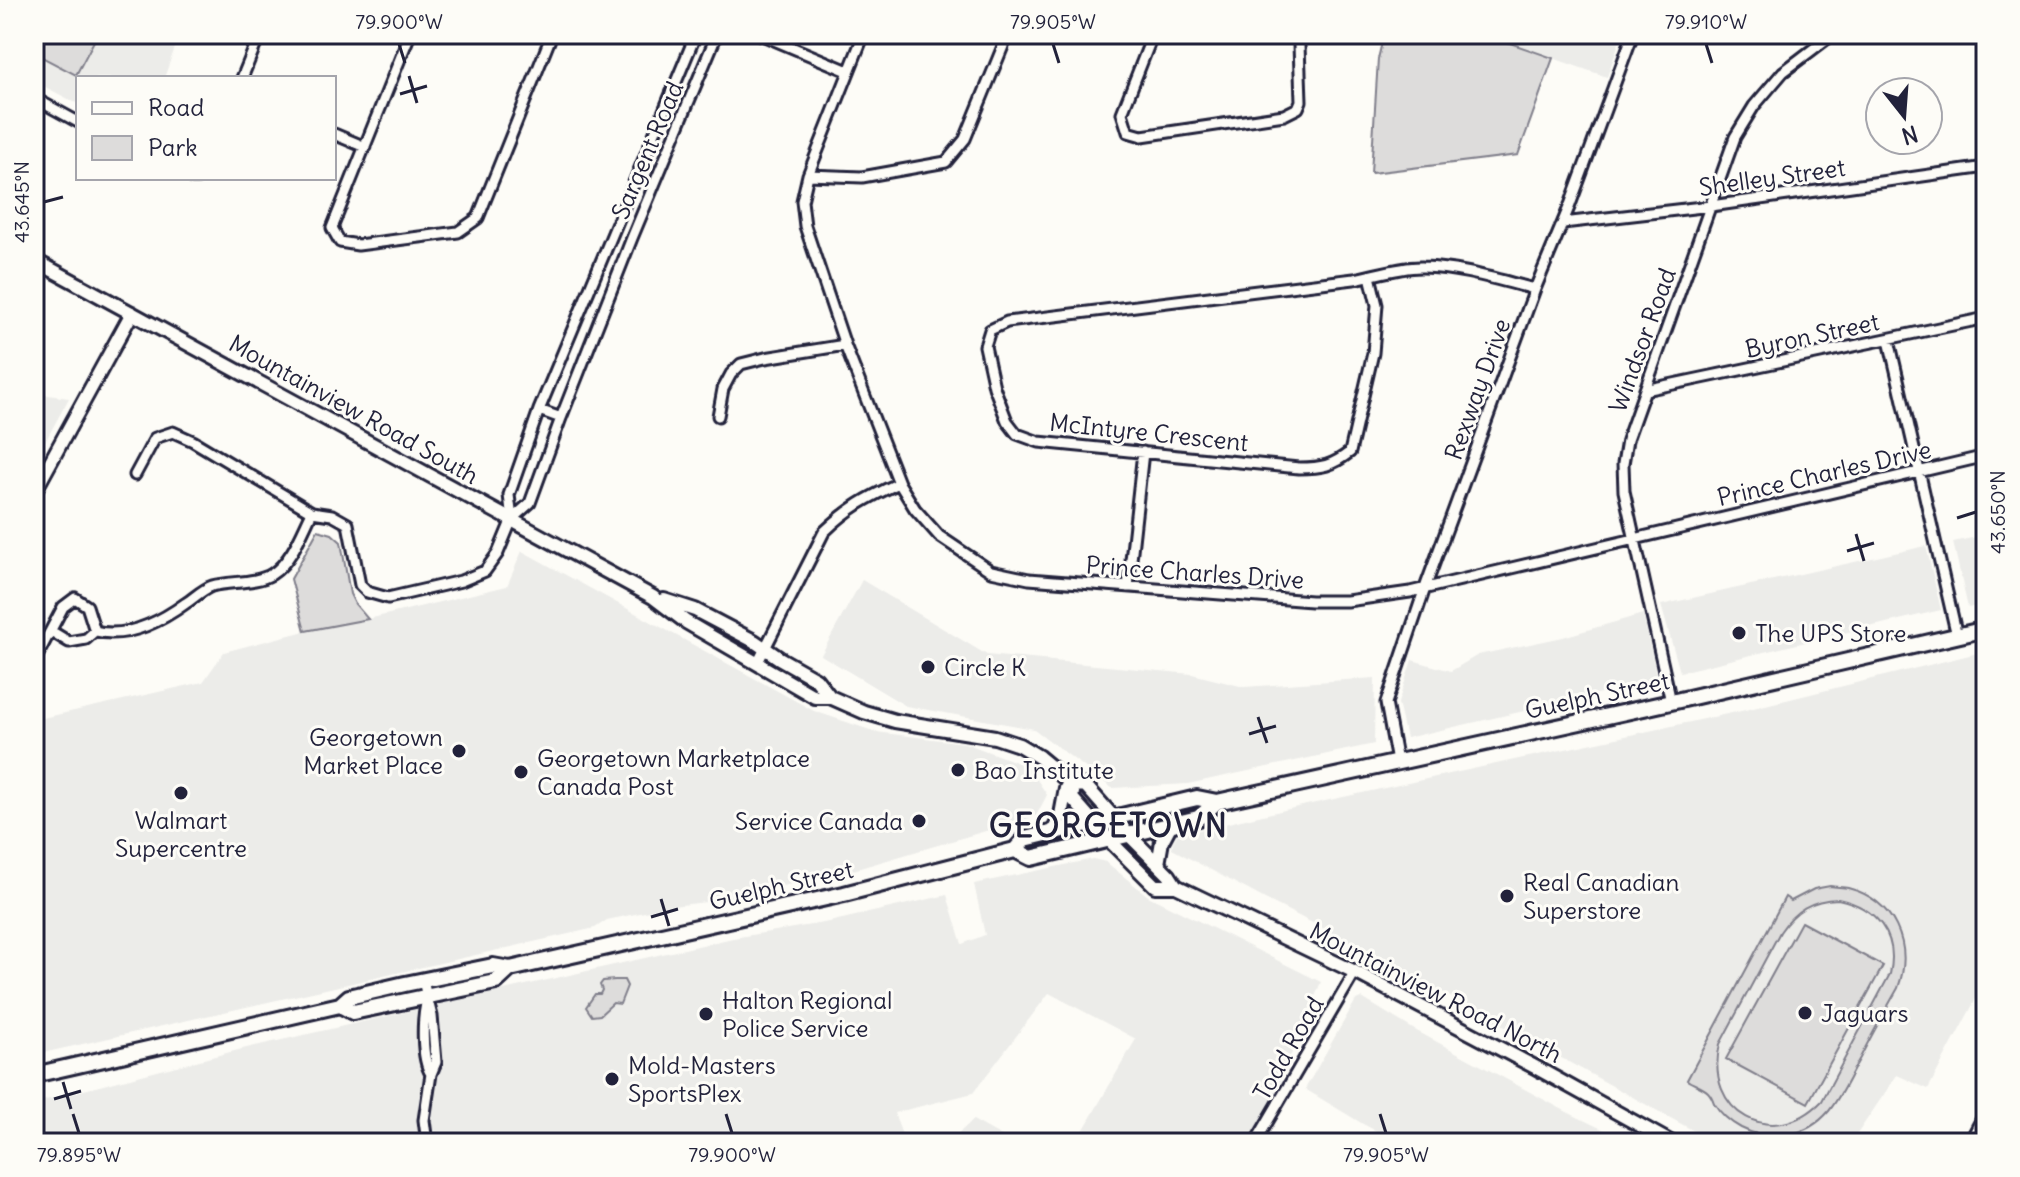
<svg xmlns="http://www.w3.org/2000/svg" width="2020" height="1177" font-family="Delius,sans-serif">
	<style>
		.built { fill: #ecece9 }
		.green { fill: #dddcdb; stroke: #807f8b; stroke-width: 2; fill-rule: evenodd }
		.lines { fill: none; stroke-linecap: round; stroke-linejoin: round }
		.street-casing { stroke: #22223b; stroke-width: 15 }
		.secondary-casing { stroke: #22223b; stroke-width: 18 }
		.primary-casing { stroke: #22223b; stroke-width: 20 }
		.street { stroke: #fdfcf7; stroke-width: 9 }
		.secondary { stroke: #fdfcf7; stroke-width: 12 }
		.primary { stroke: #fdfcf7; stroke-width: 14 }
		.ticks { fill: none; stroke: #22223b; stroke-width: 3 }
		.poi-dot { fill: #22223b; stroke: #fdfcf7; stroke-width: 3 }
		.labels { text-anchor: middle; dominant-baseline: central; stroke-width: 6; stroke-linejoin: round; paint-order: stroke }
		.street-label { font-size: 24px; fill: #22223b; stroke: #fdfcf7 }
		.poi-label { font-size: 24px; fill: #22223b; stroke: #fdfcf7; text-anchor: start }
		.district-label { font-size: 32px; font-weight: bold; letter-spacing: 2px; fill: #22223b; stroke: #fdfcf7 }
		.neatline { fill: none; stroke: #22223b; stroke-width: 3 }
		.ticks-label { font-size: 20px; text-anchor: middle; fill: #22223b }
	</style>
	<rect width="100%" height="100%" fill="#fdfcf7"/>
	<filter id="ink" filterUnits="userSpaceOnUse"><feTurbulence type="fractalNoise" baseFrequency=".0125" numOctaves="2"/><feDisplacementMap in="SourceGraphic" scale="16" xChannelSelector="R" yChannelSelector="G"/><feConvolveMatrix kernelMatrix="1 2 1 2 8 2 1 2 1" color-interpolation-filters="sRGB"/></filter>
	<g filter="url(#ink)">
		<path class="built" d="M34,34H180L164,78H78V104L34,81Z
			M1484,34H1622L1607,77Z
			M34,393L69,398L34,462Z
			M1986,535V604L1968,608L1953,542Z
			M1926,546L1941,610L1680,672L1661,605Z
			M522,551L814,711L876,732L965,743L1029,767L1047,795L1036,816L850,871L714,901L673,906L607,920L595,928L34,1055V720L203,682L224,652L305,631L368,619L507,586Z
			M862,580L987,655L1192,674L1244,687L1375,678L1374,744L1188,784L1112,788L1034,729L906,706L821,655Z
			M1643,614L1657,679L1576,699L1406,738L1398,703L1412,660L1451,671L1478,655L1563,637Z
			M1986,651V980L1928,1089L1897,1075L1851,1143H1716L1358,946L1265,899L1172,849L1173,842L1177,835L1302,806L1741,711Z
			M1093,859L1106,862L1148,896L1321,982L1270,1106L1248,1143H1076L1136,1039L1049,993L973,1093L894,1113L905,1143H34V1103L242,1049L733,938L829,922L947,895L962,944L985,935L974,884Z
			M1362,998L1413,1029L1567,1112L1631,1143H1399L1363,1124L1305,1089L1356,1000Z
			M973,1120L1014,1143H948Z"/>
		<path class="green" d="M34,34H80L94,41L76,75L34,53Z
			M1384,34H1484L1553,58L1518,155L1371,173L1378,59Z
			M318,530L332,534L341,542L350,594L355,604L368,619L305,631L291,579Z
			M1830,886C1836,887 1843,887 1848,888C1894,900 1914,945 1898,988C1885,1011 1872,1034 1860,1058C1850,1075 1842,1095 1829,1111C1807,1137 1771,1143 1741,1128C1730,1122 1720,1113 1714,1103C1713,1100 1710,1094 1708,1092C1703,1087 1693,1084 1687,1080L1785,897L1791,901L1814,889ZM1838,899C1876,907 1899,935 1890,974L1822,1101C1773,1151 1703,1113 1720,1044L1780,932C1795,910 1811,900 1838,899Z
			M1801,922L1883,966L1808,1103L1726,1059Z
			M615,980H624L627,986L620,1004L613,1003L600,1015L592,1016L586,1007L595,994H600L602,990L600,985L603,981Z"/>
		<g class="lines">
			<g class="street-casing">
				<path id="street" d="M410,34L332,228L340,242L358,245L458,232L478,218L552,34
					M760,34L848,71
					M864,34L808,175L802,201L805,226L845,345L899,483L915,509L939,536L991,571L1029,579L1311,601H1347L1410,592L1986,456
					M1153,34L1122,113L1128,132L1142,136L1284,115L1298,108L1301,101L1299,45L1303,34
					M1832,35L1880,37L1904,34
					M242,78L260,34
					M34,98L78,122
					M334,134L365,147
					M808,175L862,177L946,162L965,139L1008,34
					M192,178H198
					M1563,223L1711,206L1986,167
					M1370,276L1377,305L1373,353L1350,452C1332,466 1322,468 1299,468L1039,442L1017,434L1007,421L994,387L985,346L990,330L1007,322L1354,279C1375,275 1403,266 1423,267C1461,268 1498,280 1535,289
					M1889,340L1957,636
					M1645,390L1986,318
					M539,410L561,418
					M718,416L723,389L731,374L741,364L765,358L845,345
					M135,475L155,438L173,432L193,441L312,512L332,515L348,524L360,585L367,592L388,598L461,581L485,571L498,553L512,519L530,503L561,418L632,238L717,34
					M512,519L509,495L539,410L696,34
					M1128,587L1143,452
					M51,631L69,642L86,639L95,631
					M95,631C127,639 160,622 186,603C194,598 203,589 212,586C231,581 255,584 272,574C292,561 302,532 312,512
					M34,662L63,607L75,598L87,606L95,631
					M757,664L824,532C850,507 867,498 899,483
					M1671,702L1624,491L1623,464L1627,440L1735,137L1754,106L1783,72L1833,34
					M1397,762L1386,703L1425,588L1535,289L1570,205L1633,34
					M423,981L432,1016L436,1062L431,1074L424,1120L427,1143
					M427,1000C422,1018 421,1059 431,1074
					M1255,1143L1355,972
					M1969,1143L1986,1111"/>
			</g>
			<g class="secondary-casing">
				<path id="secondary" d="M34,260L653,597L686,622L815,697H830L864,712L895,721L995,737L1019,745L1039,757L1074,786L1085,785L1128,834L1169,875L1176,886
					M34,492L132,313
					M664,600L695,610L754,641L779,658L816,679L830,697
					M1074,786L1072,798L1108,839L1155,886H1176L1355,972L1535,1067L1672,1143
					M1053,832L1061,815L1066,788
					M1158,864L1162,841L1171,824"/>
			</g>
			<g class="primary-casing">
				<path id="primary" d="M1015,850L1031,858L1086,845L1198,818L1217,802
					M340,1005L353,1012L496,982L510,969
					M34,1075L340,1005L349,997L405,984L493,966L510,969L844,894L1015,850L1025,839L1197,798L1217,802L1671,702L1986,629"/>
			</g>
			<use href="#street" class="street"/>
			<use href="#secondary" class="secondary"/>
			<use href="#primary" class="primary"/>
		</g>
	</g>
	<path class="ticks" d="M399,44L405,63M1053,44L1059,63M1706,44L1712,63M409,76L417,103M400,94L427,86M44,202L63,197M1957,518L1976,512M1856,534L1864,561M1847,551L1874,543M1258,717L1267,743M1249,734L1276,726M661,899L669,926M651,917L678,909M63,1082L71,1109M54,1099L81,1091M73,1114L79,1133M726,1114L732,1133M1380,1114L1386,1133"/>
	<g class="poi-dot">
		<circle cx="1739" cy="633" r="8"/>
		<circle cx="928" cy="667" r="8"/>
		<circle cx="459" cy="751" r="8"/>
		<circle cx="958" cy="770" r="8"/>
		<circle cx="521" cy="772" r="8"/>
		<circle cx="181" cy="793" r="8"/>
		<circle cx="919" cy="821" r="8"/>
		<circle cx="1507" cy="896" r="8"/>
		<circle cx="1805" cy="1013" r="8"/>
		<circle cx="706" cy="1014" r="8"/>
		<circle cx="612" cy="1079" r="8"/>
	</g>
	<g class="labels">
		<g class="street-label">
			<text transform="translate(647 150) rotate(-67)">Sargent Road</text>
			<text transform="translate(1772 177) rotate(-8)">Shelley Street</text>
			<text transform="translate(1812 335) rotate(-12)">Byron Street</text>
			<text transform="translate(1642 340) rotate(-70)">Windsor Road</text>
			<text transform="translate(1477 389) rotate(-70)">Rexway Drive</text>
			<text transform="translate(354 409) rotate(29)">Mountainview Road South</text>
			<text transform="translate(1149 432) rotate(6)">McIntyre Crescent</text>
			<text transform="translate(1824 473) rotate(-13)">Prince Charles Drive</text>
			<text transform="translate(1195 572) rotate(4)">Prince Charles Drive</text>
			<text transform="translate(1597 695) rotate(-12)">Guelph Street</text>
			<text transform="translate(781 885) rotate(-13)">Guelph Street</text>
			<text transform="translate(1436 992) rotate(27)">Mountainview Road North</text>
			<text transform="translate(1288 1048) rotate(-60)">Todd Road</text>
		</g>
		<g class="poi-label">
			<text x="1755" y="633">The UPS Store</text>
			<text x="944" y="667">Circle K</text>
			<text x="443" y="737" text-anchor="end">Georgetown<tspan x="443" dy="28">Market Place</tspan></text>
			<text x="537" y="758">Georgetown Marketplace<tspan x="537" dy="28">Canada Post</tspan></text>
			<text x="974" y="770">Bao Institute</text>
			<text x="181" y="820" text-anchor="middle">Walmart<tspan x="181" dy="28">Supercentre</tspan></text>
			<text x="903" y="821" text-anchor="end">Service Canada</text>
			<text x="1523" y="882">Real Canadian<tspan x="1523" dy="28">Superstore</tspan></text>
			<text x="722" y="1000">Halton Regional<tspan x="722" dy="28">Police Service</tspan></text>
			<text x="1821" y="1013">Jaguars</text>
			<text x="628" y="1065">Mold-Masters<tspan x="628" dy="28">SportsPlex</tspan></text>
		</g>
		<g class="district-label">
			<text x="1109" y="825">GEORGETOWN</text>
		</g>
	</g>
	<rect width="2020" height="1177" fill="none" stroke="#fdfcf7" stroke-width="88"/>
	<rect x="76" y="76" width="260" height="104" fill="#fdfcf7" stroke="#a5a5ac" stroke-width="2"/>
	<rect x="92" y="102" width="40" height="12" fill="#fdfcf7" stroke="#a5a5ac" stroke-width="2"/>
	<text x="148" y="116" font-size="24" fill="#22223b">Road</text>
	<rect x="92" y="136" width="40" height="24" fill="#dddcdb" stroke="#a5a5ac" stroke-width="2"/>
	<text x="148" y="156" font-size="24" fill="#22223b">Park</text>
	<g transform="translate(1904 116) rotate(163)"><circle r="38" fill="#fdfcf7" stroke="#a5a5ac" stroke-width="2"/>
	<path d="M0-6L14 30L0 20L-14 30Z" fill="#22223b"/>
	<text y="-12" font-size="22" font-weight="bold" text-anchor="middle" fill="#22223b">N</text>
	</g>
	<rect x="44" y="44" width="1932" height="1089" class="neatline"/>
	<g class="ticks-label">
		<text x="399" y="29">79.900°W</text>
		<text x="1053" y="29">79.905°W</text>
		<text x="1706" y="29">79.910°W</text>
		<text transform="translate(22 202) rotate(-90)" y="7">43.645°N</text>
		<text transform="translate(1998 512) rotate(-90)" y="7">43.650°N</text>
		<text x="79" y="1162">79.895°W</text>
		<text x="732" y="1162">79.900°W</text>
		<text x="1386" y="1162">79.905°W</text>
	</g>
</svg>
